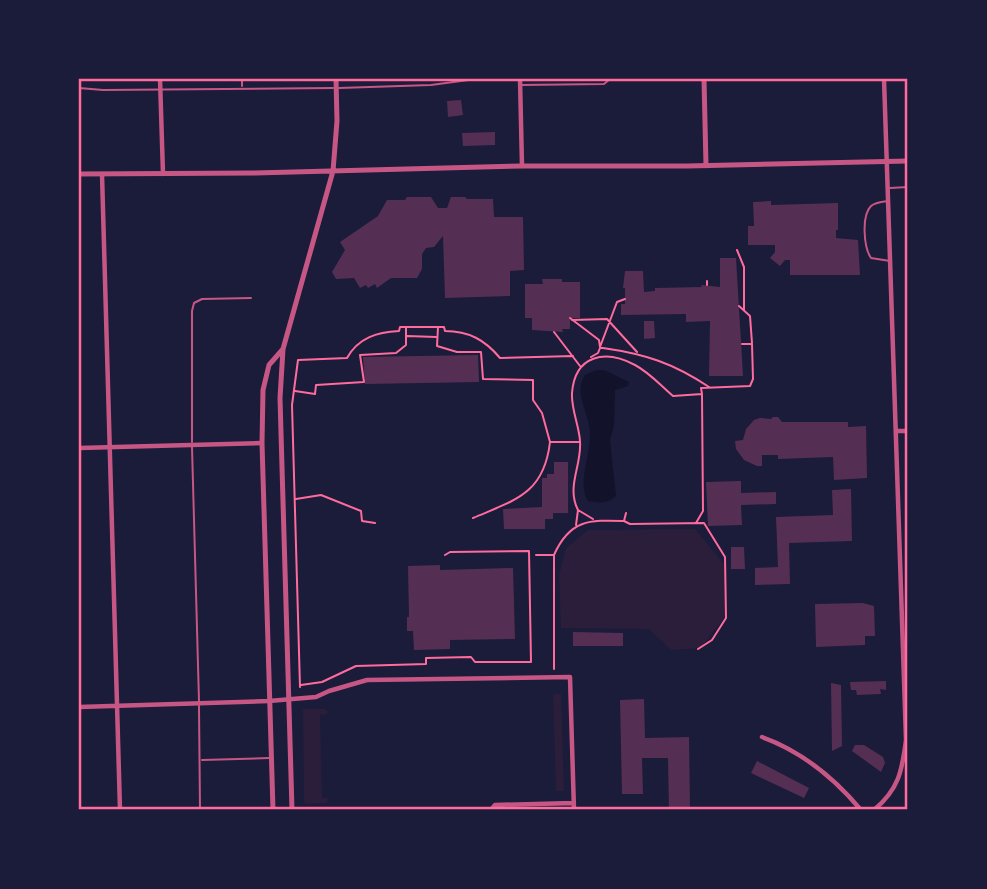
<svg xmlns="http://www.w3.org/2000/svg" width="987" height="889" font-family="'Zilla Slab',serif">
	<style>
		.green { fill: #2a1e3b }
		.water { fill: #12122b }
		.building { fill: #542f53 }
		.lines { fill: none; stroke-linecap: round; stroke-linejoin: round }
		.path { stroke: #ff6b9d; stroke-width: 2 }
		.service { stroke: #c65784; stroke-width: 2 }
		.minor { stroke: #c65784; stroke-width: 4.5 }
		.tertiary { stroke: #c65784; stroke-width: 5 }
		.neatline { fill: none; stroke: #ff6b9d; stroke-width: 2.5 }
	</style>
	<rect width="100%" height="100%" fill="#1b1b3a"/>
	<path class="green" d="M695,529L724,564L725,616L701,648L671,650L649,629L561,628L559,575L566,548L588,530Z
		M553,694H561L564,791H556Z
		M303,709H324L327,711V714L320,715L322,798H329L326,803L306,804L304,801Z"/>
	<path class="water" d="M597,370H604L629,382L628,386L615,390L614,425L610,440L616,496C607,504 600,503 588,501C577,484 591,453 590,432C589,412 573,393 585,375Z"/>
	<path class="building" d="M461,100L463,115L448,117L447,101Z
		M495,132V145L463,146L462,133Z
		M407,197H431L438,208H447L451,197H465L467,199H493L494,217H523L524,270L510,271V296L445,298L443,236L434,247L426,248L422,254V269L417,278H391L377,288L375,284L368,288L366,285L360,288L354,278L336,279L332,272L345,250L340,242L378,216L387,200H405Z
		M771,201V205L838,203V230H836V238L858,240L860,275H790V260H785L780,266L770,258L775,252V245H748V226H754L753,202Z
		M720,258H736L743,376H709L710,321L686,322V314L621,315V304H625V288H623L625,271H643L644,292L655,291V288L702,287L701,285L720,287Z
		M542,279H562V282H580V318H570V329H562L563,332L532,330V318H525V284H543Z
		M644,321H654L655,338L644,339Z
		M478,355L479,382L365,384L363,357Z
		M773,417H778L782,422H848V427L866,426L867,478L834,480L833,457L778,459V455H762V466H757L744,460L736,449L735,441L743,440L746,429L754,420L760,418L771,419Z
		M554,462H568V513H553V519H545V529H504L503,509L542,507V478H547V474H554Z
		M741,481V493L776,492V504L741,505L742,525L708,526L706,482Z
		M851,489L852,541L789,543L790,584L755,585V568L778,567L776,517L833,515L832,490Z
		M731,547H744L745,569H731Z
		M440,565V570L513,568L515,639L450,640V649L414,650L413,631H407V617H409L408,566Z
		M863,603L874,606L875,636H865V645L816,647L815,604Z
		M573,632L623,633V646H573Z
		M886,681V690L880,689L881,694L857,695L856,690H851L850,682Z
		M831,683L841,685L842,746L832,751Z
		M644,699L645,738L689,737L690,810H669L668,758H642L643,794H622L620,700Z
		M855,745H864L883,757L885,763L881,772L852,751Z
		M757,761L809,788L804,798L751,773Z"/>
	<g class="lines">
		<path class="path" d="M737,250L744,267V310
			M707,281V285
			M739,306L750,316L752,343
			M570,318L599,340L600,347
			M572,320L607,319L637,352
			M438,327L437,346L457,352H481L483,379L533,380V400L542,413L550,442
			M554,332L580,366
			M407,336L436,337
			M600,347L617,302L625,299
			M591,357L598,353L600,348H603C645,354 673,363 709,387
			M295,391L315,394L316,385L364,382L360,355L396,353L406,345V327
			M296,499L321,495L361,511L362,521L375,523
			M578,510C566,486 582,466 580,441C579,425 571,409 572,393C575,355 605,349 635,365C650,373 660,385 673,396L702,394L701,388L750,386L753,379L752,344H742
			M473,518C515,500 544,494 550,442H579
			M624,521L630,524L704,523L725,557L726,618L712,640L698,649
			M696,523L703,511L702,395
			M576,525L578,510L593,519
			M536,555H554C570,519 590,520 624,521L626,513
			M554,555V669
			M301,685L322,682L356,666L426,664V658L471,657L475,662H531L529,551L450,552L445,555
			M300,687L292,405L298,360L347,358C358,338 377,332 399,331L400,327H444L445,331C469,331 485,340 500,358L573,356"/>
		<path class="service" d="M242,79V86
			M521,85L604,84L610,79
			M79,88L103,90L333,88
			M339,88L431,85L476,79
			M890,188L908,187
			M888,201C882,202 876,202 871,206C861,216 864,248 871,258L890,261
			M192,442V311L194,303L202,299L251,298
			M192,447L199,701
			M199,706L200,810
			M202,760L269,758"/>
		<path class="minor" d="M160,79L163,174
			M520,79L522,166
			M102,174L120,810
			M898,431H908
			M79,448L262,443
			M79,707L269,701L316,697L329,691L367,680L570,677L574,810
			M762,737C801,751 835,779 861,810
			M491,810L495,805L574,803
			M874,810C899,789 902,771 906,740L884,79"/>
		<path class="tertiary" d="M704,79L706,166
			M79,174L255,173L522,166H687L908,161
			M273,810L262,443L263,390L269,365L283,349
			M292,810L280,398L283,349L333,171L337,121L336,79"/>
	</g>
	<rect width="987" height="889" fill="none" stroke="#1b1b3a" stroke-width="161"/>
	<rect x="80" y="80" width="826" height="728" class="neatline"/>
</svg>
